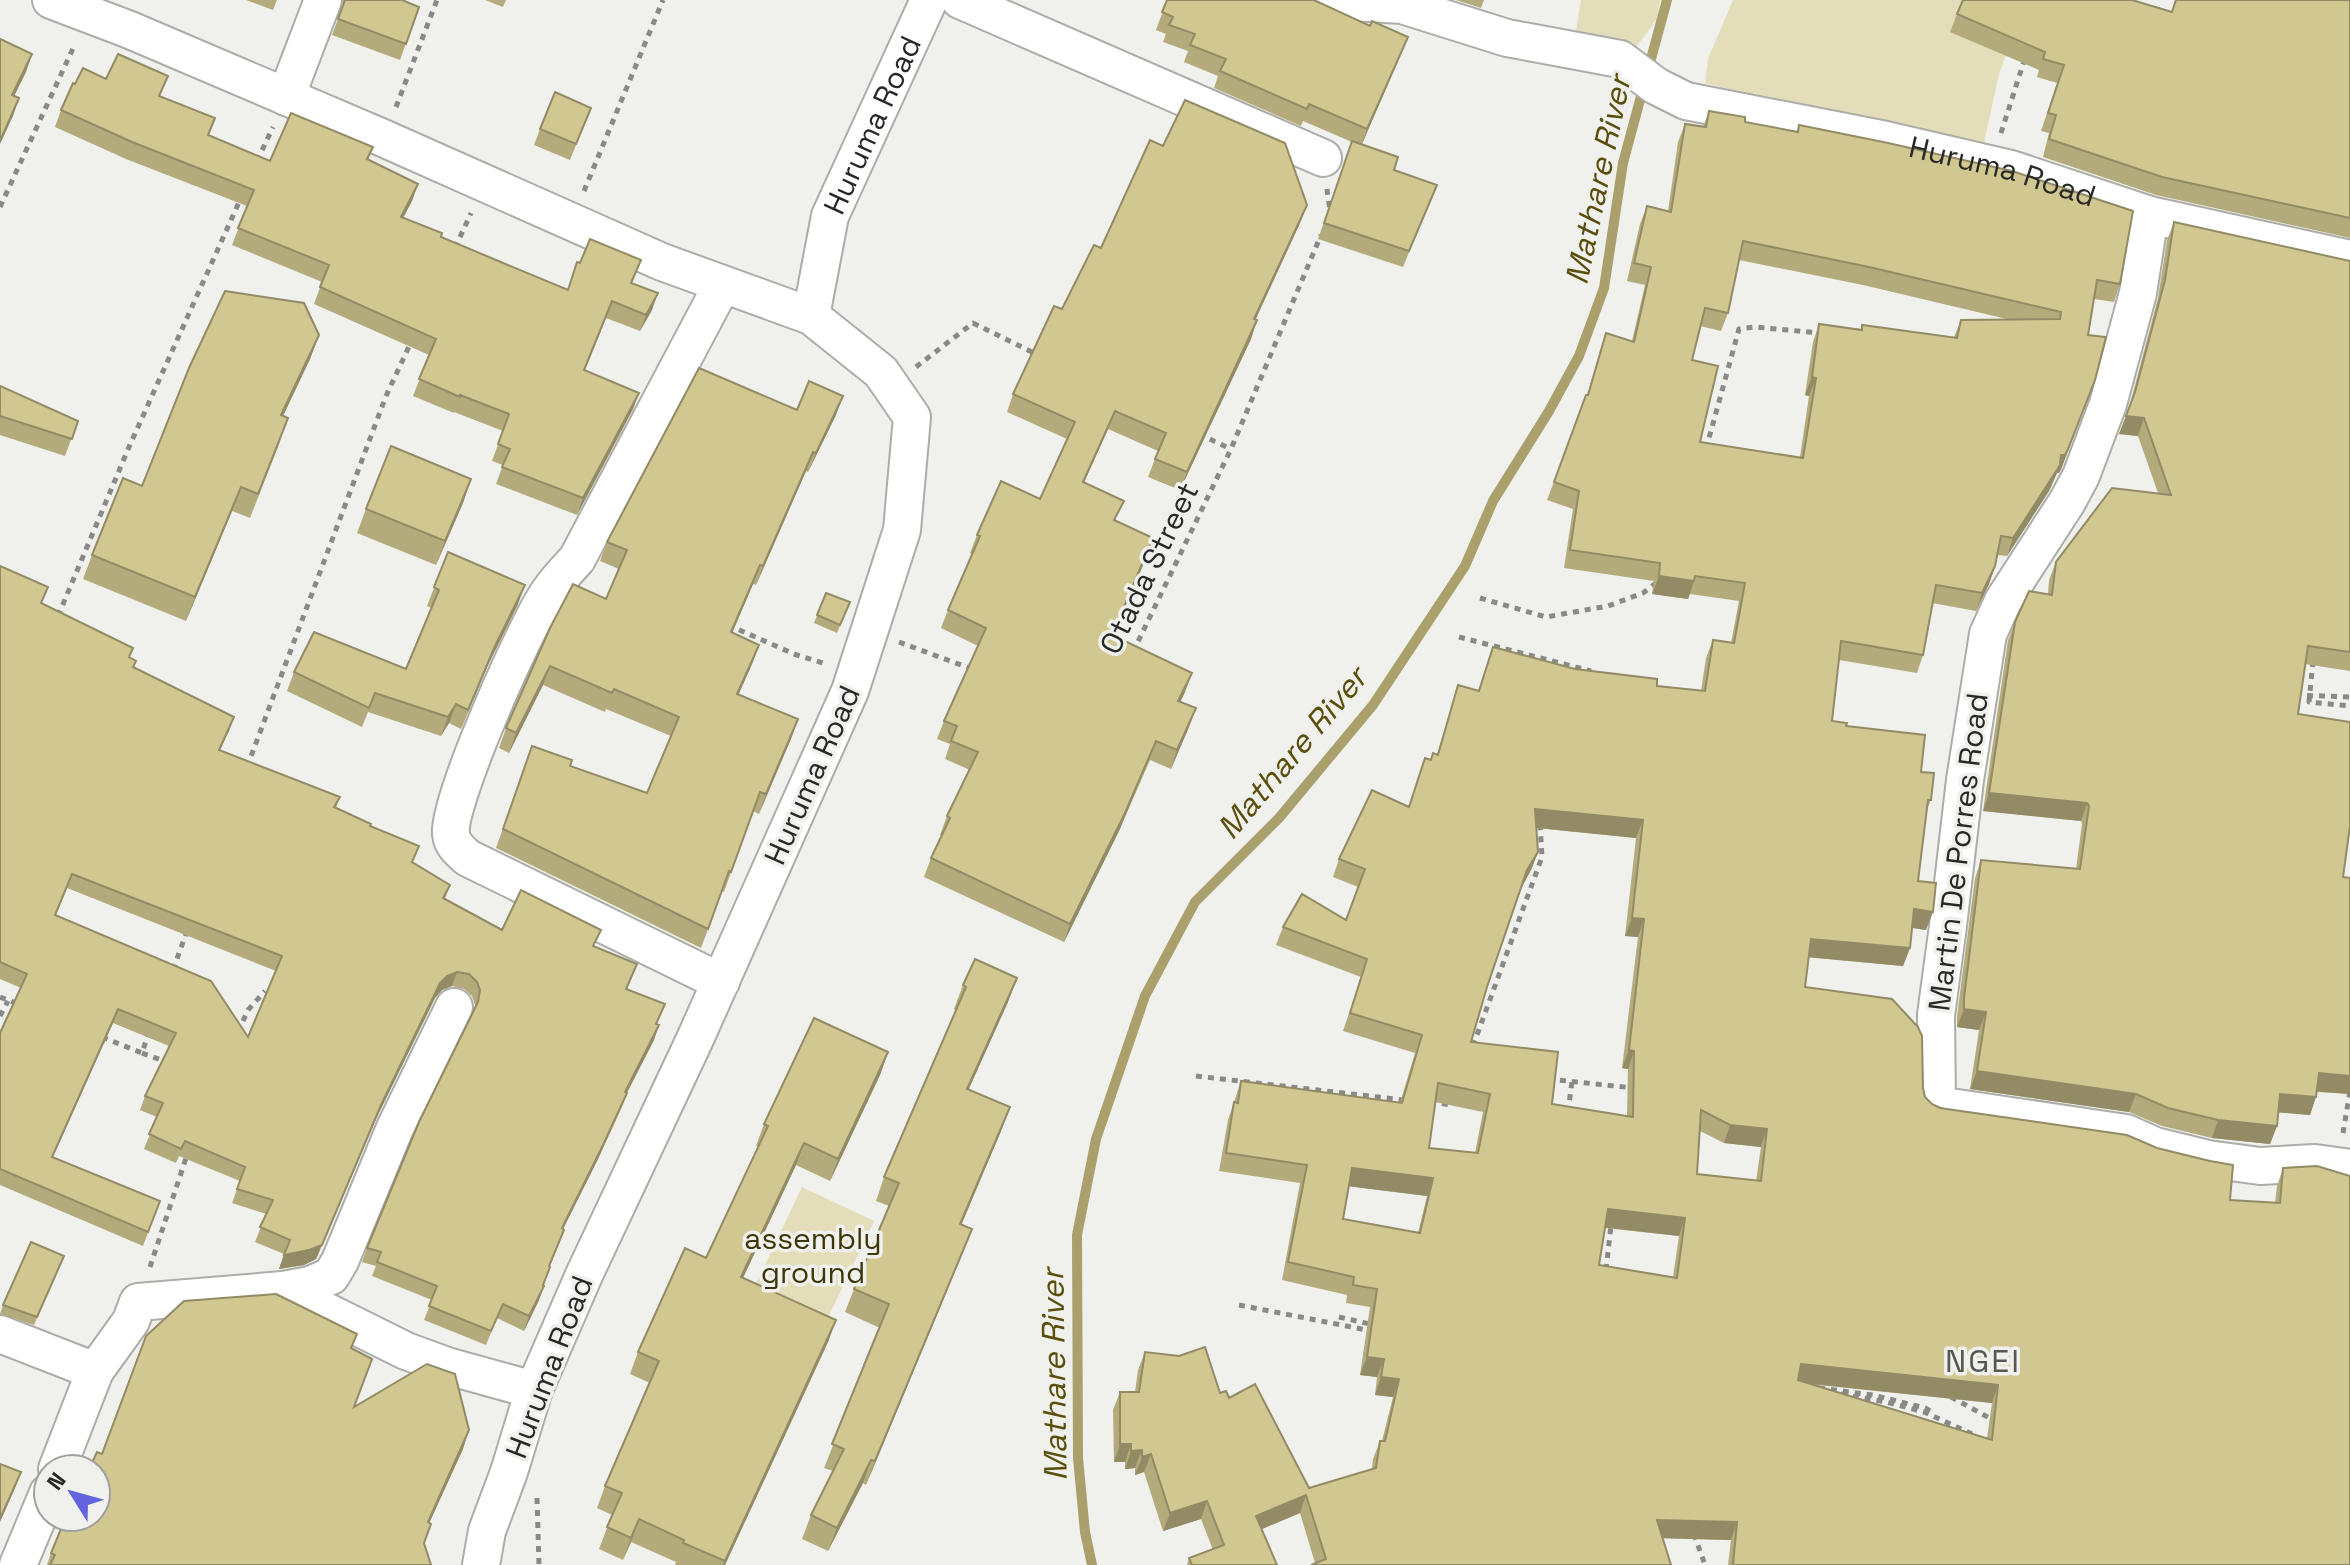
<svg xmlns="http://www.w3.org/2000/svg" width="2350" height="1565" font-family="'Space Grotesk',sans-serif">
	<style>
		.green { fill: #e3ddba }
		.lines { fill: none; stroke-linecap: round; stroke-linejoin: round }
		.stream { stroke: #aaa06b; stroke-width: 10 }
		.street-casing { stroke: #acaca9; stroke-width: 40 }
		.path { stroke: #898987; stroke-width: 5; stroke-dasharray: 6 6; stroke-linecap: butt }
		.street { stroke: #fff; stroke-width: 36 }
		.wall { fill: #b4ab7c; fill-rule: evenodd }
		.shaded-wall { fill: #928b65 }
		.building { fill: #d1c790; stroke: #928b65; stroke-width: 2; fill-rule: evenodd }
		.labels { text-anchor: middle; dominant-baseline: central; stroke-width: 7; stroke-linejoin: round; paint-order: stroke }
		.street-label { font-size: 30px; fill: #282827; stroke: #f0f0ed }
		.park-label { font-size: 30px; fill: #3e3609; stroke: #f0f0ed }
		.water-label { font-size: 32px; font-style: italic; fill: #594e0b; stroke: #f0f0ed }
		.neighbourhood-label { font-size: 32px; letter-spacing: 2px; fill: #575754; stroke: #f0f0ed }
	</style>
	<rect width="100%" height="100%" fill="#f0f0ed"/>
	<path class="green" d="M1581,0H1660L1657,19L1636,47L1603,70L1575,38Z
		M1733,0H2026L1999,74L1983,148L1906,134L1705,83L1708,59Z
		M802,1187L874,1221L825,1324L753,1290Z"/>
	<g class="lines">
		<path class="stream" d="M1648,70L1667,0
			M1092,1565L1085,1532L1078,1458L1077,1235L1096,1139L1145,996L1195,902L1279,818L1373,705L1465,566L1493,501L1549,411L1579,356L1604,288L1623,163L1644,85"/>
		<g class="street-casing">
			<g id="street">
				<path d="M51,0L130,30L383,138L662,262L811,316L881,372L912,417L902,530L850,691L695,1039L584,1275L534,1390L509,1472L487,1531L481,1565"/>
				<path d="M960,0L1323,158"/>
				<path id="s1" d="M1318,0L1402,5L1507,38L1620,59L1656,86L1686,101L1886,140L2011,169L2150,215L2350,259"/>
				<path d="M286,97L323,0"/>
				<path d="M2150,215L2138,293L2108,404L2081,476L2067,502L2003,601L1988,634L1965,780L1948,926L1936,1015L1937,1105L2126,1133L2155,1146L2208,1159L2260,1166L2315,1163L2350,1168"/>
				<path id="s2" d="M811,316L830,216L929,0"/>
				<path d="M721,982L468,858C460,851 452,845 451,834C447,802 527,622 549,592C557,580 567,570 577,559L722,285"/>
				<path d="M283,1290L406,1351L447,1366L534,1390"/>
				<path d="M0,1334L95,1371"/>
				<path d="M57,1469L95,1371L131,1321L138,1302L283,1290L310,1285L331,1276L340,1261L395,1128L454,1007"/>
				<path d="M18,1565L48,1493"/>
			</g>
		</g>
		<path class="path" d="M396,107L437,0
			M2001,133L2025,58
			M257,161L273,127
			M1327,189L1330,211
			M584,191L663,0
			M0,207L75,44
			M455,248L471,213
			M916,367L973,323L1036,354
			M1199,434L1231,449
			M1706,449L1739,329L1755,327L1820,333
			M1480,598L1546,617L1608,606L1643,593L1656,583
			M58,616L129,447L240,200
			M728,625L794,654L826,664
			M1459,637L1591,671
			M899,642L972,669
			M1133,652L1231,449L1321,235
			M2313,661L2309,702L2350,706
			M2295,695L2350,697
			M247,767L386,396L412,340
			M173,970L187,931
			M0,997L18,1004
			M0,1016L8,1001
			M238,1032L248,1010L265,991
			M102,1037L142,1053L149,1032
			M1473,1046L1542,857L1540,824
			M142,1053L167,1062
			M1196,1076L1404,1100
			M1548,1079L1634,1088
			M1430,1102L1452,1105
			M1568,1112L1572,1081
			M2343,1133L2350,1091
			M150,1267L187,1155
			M1606,1270L1611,1225
			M1239,1305L1372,1331
			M1339,1317L1374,1325
			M1819,1388L1873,1395L1925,1408L1930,1411
			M1841,1394L1886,1402L1924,1412L1972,1434
			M1951,1397L1995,1421
			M537,1498L539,1565
			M1694,1534L1705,1565"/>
		<use href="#street" class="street"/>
	</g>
	<path class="wall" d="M246,0H277L273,10Z
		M343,0H402L419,7L400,60L332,35L343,6Z
		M485,0H506L503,7Z
		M1167,0L1401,54L1362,144L1394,170L1437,185L1403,267L1318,239L1352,142L1303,121L1301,126L1214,88L1218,76L1184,62L1188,51L1163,42L1166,34L1156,30Z
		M1456,0H1484L1481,8Z
		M2175,0H2350V238L2156,195L2043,157L2049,133L2041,131L2057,83L2037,77L2039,70L1950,32L1957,14L2172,12Z
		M106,79L160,96L209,135L270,161L373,147L368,160L418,184L412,201L403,218L441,237L568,290L633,283L652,310L640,331L606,318L585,370L639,393L633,409L577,515L496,484L503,465L492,461L503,431L454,412V413L413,396L429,355L314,304L322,282L232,245L247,206L126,159L55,127L61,110L75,84Z
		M591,108L570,160L534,145L540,129Z
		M1709,111L1745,122L1797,131L1799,125L2120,284L2114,302L2094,299L2062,467L2059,473H2057L2049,491L2007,556L1997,555L1995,566L1989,584L1976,611L1932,603L1923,655L1917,673L1839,660L1832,721L1846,726L1921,772L1931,800L1926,811L1918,881L1926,930L1912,928L1910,948L1903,966L1809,957L1805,987L1923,1088L1925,1097L1932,1104L2230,1200L2275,1203L2277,1186L2283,1168L2350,1565H1728L1731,1540L1663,1538L1315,1563L1300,1513L1262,1529L1277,1565H1187L1189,1558L1213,1550L1201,1519L1163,1531L1144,1472L1135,1475V1468L1125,1469V1462H1114L1113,1410L1120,1392H1135L1138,1370L1145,1352L1229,1398L1309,1488L1372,1469L1373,1459L1380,1441H1382L1393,1397L1375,1395L1377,1377L1360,1375L1370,1307L1346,1303L1347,1295L1282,1280L1300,1183L1219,1171L1228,1120L1241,1081L1400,1103L1415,1053L1343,1031L1361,977L1276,945L1283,927L1346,920L1358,887L1333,877L1339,859L1408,807L1431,760L1437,754L1458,685L1478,691L1493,647L1575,669L1657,686L1701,691L1706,658L1713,640L1731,643L1739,601L1690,594L1688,599L1652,594L1654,581L1564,568L1573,509L1547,500L1587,395L1606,333L1632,341L1645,285L1627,281L1640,224L1647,206L1668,211L1678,142L1685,124L1703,127ZM1739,260L1863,285L2011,320H1961L1954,337L1862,325L1861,329L1819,324L1813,342L1805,395L1809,396L1800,457L1700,442L1692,360L1700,326L1721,331L1728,313ZM1536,828L1636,838L1625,936L1638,937L1622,1068L1628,1069L1627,1116L1552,1104L1471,1042L1487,987L1522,887L1531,870L1538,852ZM1435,1102L1483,1112L1475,1153L1429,1148ZM1700,1131L1724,1143L1761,1147L1756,1181L1697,1174ZM1349,1186L1427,1196L1418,1233L1343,1219ZM1605,1228L1679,1236L1673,1277L1599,1265ZM1808,1384L1992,1403L1987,1438Z
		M2174,222L2350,261V671L2305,664L2298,714L2343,877L2350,878V1094L2317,1092L2310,1115L2278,1112L2277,1126L2270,1144L2212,1138L2162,1126L2129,1112L1970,1089L1979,1030L1957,1027V1016L1975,878L1981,860L2076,869L2082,824L2081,821L1983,811L2008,640L2015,622L2048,594L2049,580L2056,562L2158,493L2138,436L2119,434L2129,408L2158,298L2167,240Z
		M1300,223L1256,319L1257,320L1251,339L1180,490L1148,477L1158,451L1108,429L1084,482L1116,521L1153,538L1113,635L1185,692L1180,702L1189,727L1171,769L1150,760L1119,831L1064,942L924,877L931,858L942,835H940L947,816L970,770L945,759L950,744L937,739L944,721L978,646L941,628L948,610L972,554L970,553L977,535L1040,499L1067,439L1007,412L1013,394L1062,309L1101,248Z
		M319,335L310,359L283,416L280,442L250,518L232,511L186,621L83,579L92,555L142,486Z
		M0,386L78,421L65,456L0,435Z
		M797,410L836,415L808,472L806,471L756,585L753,584L732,633L759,645L752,664L738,695L798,719L759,814L753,811L724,892L722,891L701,948L496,848L532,746L570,766L647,793L671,736L606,709L605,712L543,685L509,753L499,748L506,728L550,628L606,599L619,569L600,561L607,542Z
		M471,479L463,503L436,565L357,533L366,509Z
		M448,552L518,604L488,665L461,729L449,723L441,736L368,712L362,727L287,691L294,672L406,669L431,608L427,606Z
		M0,566L42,603L133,648L129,658L134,668L234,717L220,750L340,797L336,808L370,826L413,862L450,885L445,899L502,930L594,946L637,964L627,989L657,1024L654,1040L627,1093L622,1107L598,1159L563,1229L564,1230L550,1266L539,1300L524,1331L497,1318L486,1345L424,1320L432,1300L372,1276L376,1266L362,1262L367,1248L474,1011L475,1005L472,996L464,989L452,986L442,990L435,998L376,1119L316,1259L304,1265L279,1269L284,1254L255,1242L266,1214L232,1203L240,1181L179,1156L176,1163L144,1149L157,1117L140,1110L145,1096L169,1046L113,1023L53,1157L160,1201L143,1246L0,1185V1033L21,988L0,979ZM67,888L276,971L248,1037L56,915Z
		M826,593L850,602L837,633L814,623Z
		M963,985L1008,1002L968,1090L1001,1131L961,1224L963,1252L866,1485L863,1483L828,1551L802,1539L811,1515L833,1471L824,1468L880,1328L845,1312L854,1289L889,1206L876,1201L884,1177L956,1010L954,1009Z
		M888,1052L880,1075L830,1181L796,1165L743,1278L836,1320L828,1342L725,1565H675L676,1562L631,1542L623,1560L599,1549L612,1515L597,1508L605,1486L650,1383L630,1374L638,1352L706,1258L758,1147L756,1146L764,1124Z
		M64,1256L34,1325L0,1314L3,1305Z
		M352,1348L355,1407L463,1449L429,1523L424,1543L431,1565H47L51,1553L102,1454Z"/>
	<path class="shaded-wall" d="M1408,37L1401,54L1361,146L1367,129Z
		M32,54L26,72L6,113L12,95Z
		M19,98L13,116L0,144V141Z
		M418,184L412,201L395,233L401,217Z
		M1307,205L1300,223L1247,337L1254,319Z
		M658,293L652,310L640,331L646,315Z
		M1257,320L1251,339L1180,490L1187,472Z
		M319,335L310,359L272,439L281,415Z
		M1812,377L1816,378L1809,396L1805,395Z
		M2095,380L2062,467L2059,473H2057L2049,491L2007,556L2013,538L2061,455Z
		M639,393L633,409L577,515L583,498Z
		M843,396L836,415L808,472L816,453Z
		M1115,411L1108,429L1076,500L1083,482Z
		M2126,416L2144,418L2138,436L2119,434Z
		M813,452L806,471L756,585L763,566Z
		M471,479L463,503L436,565L445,541Z
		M241,487L232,511L186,621L195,597Z
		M1153,538L1147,556L1106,653L1112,635Z
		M760,565L753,584L724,652L731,632Z
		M1995,566L1989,584L1976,611L1982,593Z
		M1659,576L1694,581L1688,599L1652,594Z
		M525,585L518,604L488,665L461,729L495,646Z
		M759,645L752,664L730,714L737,694Z
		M550,666L543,685L509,753L516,733Z
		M1192,673L1185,692L1172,719L1178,701Z
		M456,704L449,723L441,736L448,717Z
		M1196,708L1189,727L1171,769L1177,750Z
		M234,717L229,731L213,764L219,750Z
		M798,719L791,739L759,814L766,794Z
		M1156,741L1119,831L1064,942L1070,924Z
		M1989,793L2087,803L2081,821L1983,811Z
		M1535,809L1643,820L1636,838L1528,827Z
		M1538,852L1531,870L1521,888L1527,870Z
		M1914,909L1933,912L1926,930L1907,927Z
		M1632,918L1644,919L1638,937L1625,936Z
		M1811,939L1910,948L1903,966L1805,957Z
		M457,972L452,986L442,990L435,998L376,1119L316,1259L304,1265L279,1269L284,1255L381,1105L440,983L447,976Z
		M1017,978L1008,1002L958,1113L967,1089Z
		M118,1009L113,1023L46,1171L52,1157Z
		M1964,1009L1986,1012L1979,1030L1957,1027Z
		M659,1025L654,1040L620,1106L625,1092Z
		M1629,1050L1634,1051L1628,1069L1622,1068Z
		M888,1052L880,1075L830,1181L838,1159Z
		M1977,1071L2136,1094L2129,1112L1970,1089Z
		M2319,1073L2350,1076V1094L2312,1091Z
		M627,1093L598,1159L556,1243L562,1228Z
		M2280,1094L2316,1097L2310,1115L2274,1112Z
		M1010,1107L1001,1131L952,1247L960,1224Z
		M2218,1120L2277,1126L2270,1144L2212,1138Z
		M1730,1125L1767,1129L1761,1147L1724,1143Z
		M804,1143L796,1165L733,1299L741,1277Z
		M1352,1168L1433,1178L1427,1196L1346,1186Z
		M1608,1209L1685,1218L1679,1236L1601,1227Z
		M972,1229L963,1252L866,1485L875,1461Z
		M544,1286L539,1300L524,1331L529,1316Z
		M836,1320L828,1342L725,1565H723Z
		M1367,1357L1384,1359L1377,1377L1360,1375Z
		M1801,1364L1998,1385L1992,1403L1795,1382Z
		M1381,1377L1399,1379L1393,1397L1375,1395Z
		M469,1430L463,1449L421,1541L428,1522Z
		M1120,1444H1131L1125,1462H1114Z
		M1142,1450L1135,1468L1125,1469L1131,1451Z
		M1151,1454L1144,1472L1135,1475L1142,1457Z
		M871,1460L863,1483L828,1551L837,1528Z
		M21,1472L15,1488L0,1522V1519Z
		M1306,1495L1300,1513L1250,1534L1256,1516Z
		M1207,1501L1201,1519L1163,1531L1170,1513Z
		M639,1519L631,1542L623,1560L631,1538Z
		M1657,1520L1737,1522L1731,1540L1651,1538Z"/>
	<path class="building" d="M345,0H402L419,7L406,44L338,19Z
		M1167,0H1314L1370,26L1372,21L1408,37L1367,129L1309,104L1307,109L1220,71L1226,59L1190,45L1195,34L1169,25L1173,17L1162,12Z
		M1963,0H2132L2172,12L2176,0H2350V218L2162,177L2049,139L2056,115L2048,113L2064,65L2043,59L2045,52L1957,14Z
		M0,39L32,54L12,95L19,98L0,141Z
		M118,54L168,76L159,96L215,118L208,135L270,161L291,113L373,147L367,159L418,184L401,217L442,233L441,237L568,290L577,262L580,263L590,239L641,260L631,283L658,293L646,315L612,301L584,370L639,393L583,498L502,467L510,449L498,444L509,414L460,395V397L419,379L436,339L320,287L329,265L238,228L254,190L132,142L61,110L73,83L75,84L83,68L106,79Z
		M555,92L591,108L576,144L540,129Z
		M1185,100L1285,143L1307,205L1254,319L1257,320L1187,472L1155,459L1166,433L1115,411L1083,482L1124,501L1114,520L1153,538L1112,635L1192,673L1178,701L1196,708L1177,750L1156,741L1125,813L1070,924L931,858L950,818L947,816L978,752L951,741L957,726L944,721L986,628L948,610L980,536L977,535L1001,481L1040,499L1075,422L1013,394L1054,306L1062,309L1094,245L1101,248L1150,140L1163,146Z
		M1709,111L1745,117V122L1798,132L1799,125L1888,143L2012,171L2133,211L2120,284L2097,280L2088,335L2106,337L2095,380L2068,449L2065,455H2061L2060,465L2055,473L2013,538L2001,536L1995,566L1982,593L1936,585L1923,655L1841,641L1832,721L1847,723L1846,726L1925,735L1921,772L1934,773L1931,800H1928L1918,881L1936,883L1933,912L1914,909L1910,948L1811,939L1805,987L1892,999L1918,1027L1922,1036L1923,1088L1925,1097L1932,1104L1940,1108L2127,1135L2157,1148L2210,1161L2233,1165L2230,1200L2280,1203L2283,1168L2317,1166L2350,1176V1565H1733L1737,1522L1657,1520L1671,1565H1311L1326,1559L1306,1495L1256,1516L1277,1565H1192L1189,1558L1224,1545L1207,1501L1170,1513L1151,1454L1142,1457V1450L1131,1451V1444H1120V1392H1139L1145,1352L1179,1356L1205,1347L1220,1393L1226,1391L1229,1398L1255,1384L1309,1488L1376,1468L1380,1441H1385L1399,1379L1381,1377L1384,1359L1367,1357L1377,1289L1353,1285L1354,1277L1288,1262L1307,1165L1226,1153L1234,1102L1238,1103L1241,1081L1402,1103L1422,1035L1350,1013L1367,959L1283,927L1302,894L1346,920L1365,869L1339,859L1372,790L1409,807L1425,758L1431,760L1433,753L1438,755L1458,685L1479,691L1493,647L1575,669L1657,679V686L1705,691L1713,640L1734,643L1745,583L1695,576L1694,581L1659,576L1660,563L1570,550L1579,491L1554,482L1586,395H1588L1606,333L1634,342L1651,267L1634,263L1647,206L1671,212L1685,124L1706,127ZM1743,241L1869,267L2061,312L2060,319L1961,320L1957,338L1862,325V330L1819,324L1812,377L1816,378L1803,458L1700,442L1718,366L1692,360L1705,308L1728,313ZM1535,809L1643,820L1632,918L1644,919L1629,1050L1634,1051L1633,1117L1552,1104L1558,1052L1471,1042L1487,987L1527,870L1538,852ZM1438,1083L1490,1094L1478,1153L1429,1148ZM1701,1110L1730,1125L1767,1129L1761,1181L1697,1174ZM1352,1168L1433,1178L1420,1233L1343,1219ZM1608,1209L1685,1218L1677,1278L1599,1265ZM1801,1364L1998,1385L1992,1440L1798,1380Z
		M1352,141L1398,157L1394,170L1437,185L1409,251L1324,223Z
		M2174,222L2350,261V652L2308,646L2298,714L2350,722V826L2343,877L2350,878V1076L2319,1073L2316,1097L2280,1094L2277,1126L2218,1120L2168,1108L2136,1094L1977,1071L1986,1012L1964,1009V998L1981,860L2080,869L2089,806L2087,803L1989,793L2015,622L2029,591L2052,595L2056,562L2112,488L2171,495L2144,418L2126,416L2135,392L2165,280Z
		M225,291L304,303L319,335L281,415L288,418L258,494L241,487L195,597L92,555L123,478L142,486L189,368Z
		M699,368L797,410L809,381L843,396L816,453L813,452L763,566L760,565L731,632L759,645L737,694L798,719L766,794L760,792L731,872L729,871L708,929L503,829L532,746L572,760L570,766L647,793L679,717L614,689L612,693L550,666L516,733L506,728L550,628L573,584L606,599L627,550L607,542Z
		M0,386L78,421L72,439L0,416Z
		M391,446L471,479L445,541L366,509Z
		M448,552L525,585L495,646L468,710L456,704L448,717L375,693L369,708L294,672L314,632L406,669L439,590L434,587Z
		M0,566L48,587L41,603L133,648L129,657L136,661L133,667L234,717L219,750L340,797L334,807L371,824L370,826L419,846L412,862L450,885L443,898L502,930L521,890L601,930L593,946L637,964L626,989L665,1004L656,1024L659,1025L625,1092L627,1093L603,1145L562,1228L564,1230L549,1266L550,1267L543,1285L544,1286L529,1316L503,1304L491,1331L429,1306L437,1286L377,1262L381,1252L367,1248L419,1122L478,1002L480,990L477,982L469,974L457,972L447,976L440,983L381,1105L322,1245L309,1250L284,1255L290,1240L260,1227L273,1200L237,1189L245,1167L185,1141L181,1149L149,1134L163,1103L145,1096L176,1033L118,1009L52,1157L160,1201L148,1232L0,1169V1033L27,974L0,962ZM72,874L282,956L248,1037L211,981L55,915Z
		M826,593L850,602L840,625L817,615Z
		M975,959L1017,978L967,1089L1010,1107L960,1224L972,1229L875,1461L871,1460L837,1528L811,1515L844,1449L832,1444L889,1304L854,1289L899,1183L884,1177L966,987L963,985Z
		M814,1018L888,1052L838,1159L804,1143L741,1277L836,1320L725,1561L683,1543L684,1540L639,1519L631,1538L607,1527L622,1493L605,1486L659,1361L638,1352L685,1248L706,1258L768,1126L764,1124Z
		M31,1242L64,1256L37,1317L3,1305Z
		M276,1294L357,1334L351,1348L372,1359L354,1407L427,1364L455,1374L469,1430L428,1522L431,1524L424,1543L431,1565H50L55,1555L51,1553L66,1517H96V1469H89L97,1452L102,1454L146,1336L184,1301Z
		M0,1464L21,1472L0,1519Z"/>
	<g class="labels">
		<g class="street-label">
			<text stroke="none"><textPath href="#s2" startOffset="202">Huruma Road</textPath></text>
			<text stroke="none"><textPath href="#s1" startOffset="712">Huruma Road</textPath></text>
			<text transform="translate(1149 568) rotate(-64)">Otada Street</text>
			<text transform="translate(812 775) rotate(-66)">Huruma Road</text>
			<text transform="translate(1958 852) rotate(-83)">Martin De Porres Road</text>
			<text transform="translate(549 1367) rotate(-69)">Huruma Road</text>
		</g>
		<g class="park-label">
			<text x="813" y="1238">assembly<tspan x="813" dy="34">ground</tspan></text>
		</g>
		<g class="water-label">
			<text transform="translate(1598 180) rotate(-78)">Mathare River</text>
			<text transform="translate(1292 753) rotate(-50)">Mathare River</text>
			<text transform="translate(1054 1375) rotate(-91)">Mathare River</text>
		</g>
		<g class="neighbourhood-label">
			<text x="1983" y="1361">NGEI</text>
		</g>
	</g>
	<g transform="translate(72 1493) rotate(307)"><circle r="38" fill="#f0f0ed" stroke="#a0a09e" stroke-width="2"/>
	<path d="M0-6L14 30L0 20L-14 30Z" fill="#6364dd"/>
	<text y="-12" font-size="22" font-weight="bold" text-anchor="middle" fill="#282827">N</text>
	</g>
</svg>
